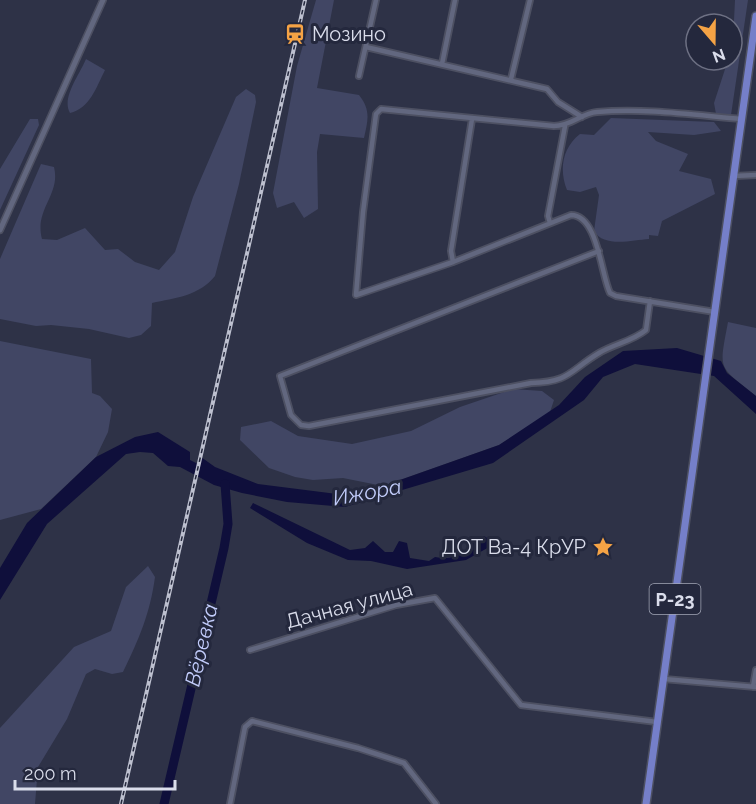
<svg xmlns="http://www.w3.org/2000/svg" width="756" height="804" font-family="Raleway,sans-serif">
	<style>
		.green { fill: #414664 }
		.water { fill: #0f0f3b }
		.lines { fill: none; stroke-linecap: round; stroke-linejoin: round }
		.river { stroke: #0f0f3b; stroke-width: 9 }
		.minor-casing { stroke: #4d5062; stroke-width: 8 }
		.tertiary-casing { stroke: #4d5062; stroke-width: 8 }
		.primary-casing { stroke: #4d5062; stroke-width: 10 }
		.minor { stroke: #62677f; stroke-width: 4.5 }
		.tertiary { stroke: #62677f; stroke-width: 5 }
		.primary { stroke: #757fc9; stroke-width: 7 }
		.rail-casing { stroke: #bdc0cf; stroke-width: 4 }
		.rail { stroke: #24283d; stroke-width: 1.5; stroke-dasharray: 4.5; stroke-linecap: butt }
		.labels { text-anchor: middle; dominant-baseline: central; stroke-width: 6; stroke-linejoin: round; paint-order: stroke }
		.shield { fill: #24283d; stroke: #a3a7b7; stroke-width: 1.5 }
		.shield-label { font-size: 18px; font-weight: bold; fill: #daddeb }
		.poi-label { font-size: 20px; fill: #daddeb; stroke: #24283d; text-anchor: start }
		.street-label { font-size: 20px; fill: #daddeb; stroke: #24283d }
		.water-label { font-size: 21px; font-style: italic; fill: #c2ccfb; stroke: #24283d }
	</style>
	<rect width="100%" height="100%" fill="#2e3247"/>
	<path class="green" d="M316,0H334L317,88L359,95C371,110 368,120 364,138L320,134L317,152L318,209L304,218L294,202L277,208L273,193L297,66Z
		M735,0H748L731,115L716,114L714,103L728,60H732Z
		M86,59L105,70C96,88 90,108 70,113C61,98 80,74 86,59Z
		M246,89L255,95L256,102L239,184L215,276C199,296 175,298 152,303L151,326L141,335L129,338L89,329L51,325L36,326L0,319V259L41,164L54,167C61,195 34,209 42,239L57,240L85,228L105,250L118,249L135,262L159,270L175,252L193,197L236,97Z
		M611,118L714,122L721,131L694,135L648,132L656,141L688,154L679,171L711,179L715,194L662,221L658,236L649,235V239C632,240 604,248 594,231L599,195L596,187L580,192L567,190C559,170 562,148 580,134L594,135Z
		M30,119H38L39,125L0,210V169Z
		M728,322L756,328V396C717,365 719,371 728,322Z
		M0,341L91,359L92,393L100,396L112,409L108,432L96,457L41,509L0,520Z
		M513,389L542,391L554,400L550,412L499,445L383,486L343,478L313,480L295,477L269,468L240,440L241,427L271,421L298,436L352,444L411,431L460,407Z
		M148,566L155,577C150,614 139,639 123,672L112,674L95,669L86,674L67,719L38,767L35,804H0V728L74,647L111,631L126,587Z"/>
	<path class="water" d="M677,348L721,361L727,373L756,396V414L714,376L635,364L603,377L584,400L493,463L345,507L287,502L242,493L214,485L180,467L168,466L153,453L140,452L126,454L47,524L0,600V568L27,523L96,457L135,437L158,432L190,452V460L198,464L201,457L215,467L258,484L337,494L383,486L499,445L559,405L585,377L623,351Z
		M253,503L350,550L365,548L373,541L385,552H393L399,541L407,543L410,558L429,561L435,557C454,561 465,553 476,538L484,536L492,541L491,546L466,560L407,569L371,561L348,560L307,543L250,508Z"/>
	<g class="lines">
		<path class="river" d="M164,804L224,548L228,524L225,484"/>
		<g class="minor-casing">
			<path id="minor" d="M366,47L547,89L558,102L582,117
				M442,64L455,0
				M359,76L376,0
				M511,79L530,0
				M472,119L451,251L453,262L571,215C598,215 601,275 610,293L616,296L715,312
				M734,176L756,175
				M550,223L548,216L565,126
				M599,251L280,376L291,415L301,425L309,426L531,383C570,382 569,371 599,353C614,344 633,341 646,330L650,301
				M453,262L356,295L363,212L376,114L381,109L554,126C571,126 582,113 597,112C645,108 694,115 742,119
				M250,650L396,605L435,598L521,705L657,722
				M664,679L756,687
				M753,687L756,670
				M230,804L245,727L252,721L358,748L404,763L436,804"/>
		</g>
		<g class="tertiary-casing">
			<path id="tertiary" d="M0,230L103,0"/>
		</g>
		<g class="primary-casing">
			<path id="primary" d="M646,804L756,16"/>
		</g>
		<use href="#minor" class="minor"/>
		<use href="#tertiary" class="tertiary"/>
		<use href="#primary" class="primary"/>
		<g class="rail-casing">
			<path id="rail" d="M121,804L305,0"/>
		</g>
		<use href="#rail" class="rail"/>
	</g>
	<defs>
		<g id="station-bare" transform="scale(1.62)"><path d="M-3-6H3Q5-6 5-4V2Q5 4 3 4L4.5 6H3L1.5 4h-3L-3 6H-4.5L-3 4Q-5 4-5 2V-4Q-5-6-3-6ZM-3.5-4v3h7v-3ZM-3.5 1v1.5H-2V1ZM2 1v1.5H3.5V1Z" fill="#f5a345" stroke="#24283d" stroke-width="2.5" paint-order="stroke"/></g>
		<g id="sight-bare" transform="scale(1.62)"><path d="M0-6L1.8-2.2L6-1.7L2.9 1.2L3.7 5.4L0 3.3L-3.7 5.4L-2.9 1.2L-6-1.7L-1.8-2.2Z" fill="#f5a345" stroke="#24283d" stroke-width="2.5" paint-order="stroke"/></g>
	</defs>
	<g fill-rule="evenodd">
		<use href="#station-bare" x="295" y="34"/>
		<use href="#sight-bare" x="603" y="547"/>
	</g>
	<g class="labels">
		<rect class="shield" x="649.5" y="584" width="51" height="30" rx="4.5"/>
		<g class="shield-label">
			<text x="675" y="599">Р-23</text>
		</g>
		<g class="poi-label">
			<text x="312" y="34">Мозино</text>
			<text x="586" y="547" text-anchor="end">ДОТ Ва-4 КрУР</text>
		</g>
		<g class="street-label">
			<text transform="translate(349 605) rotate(-15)">Дачная улица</text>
		</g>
		<g class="water-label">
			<text transform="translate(367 492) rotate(-10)">Ижора</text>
			<text transform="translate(201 645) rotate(-77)">Вёревка</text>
		</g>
	</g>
	<g transform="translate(714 42) rotate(160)"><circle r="28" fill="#24283d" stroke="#6d7083" stroke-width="1.5"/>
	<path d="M0-4.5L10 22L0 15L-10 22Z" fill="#f5a345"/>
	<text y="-9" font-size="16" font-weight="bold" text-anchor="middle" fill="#daddeb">N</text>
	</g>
	<path d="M15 780v9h160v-9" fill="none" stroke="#daddeb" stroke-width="3"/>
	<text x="24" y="780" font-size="18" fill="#daddeb" stroke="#24283d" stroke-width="4.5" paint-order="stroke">200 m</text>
</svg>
